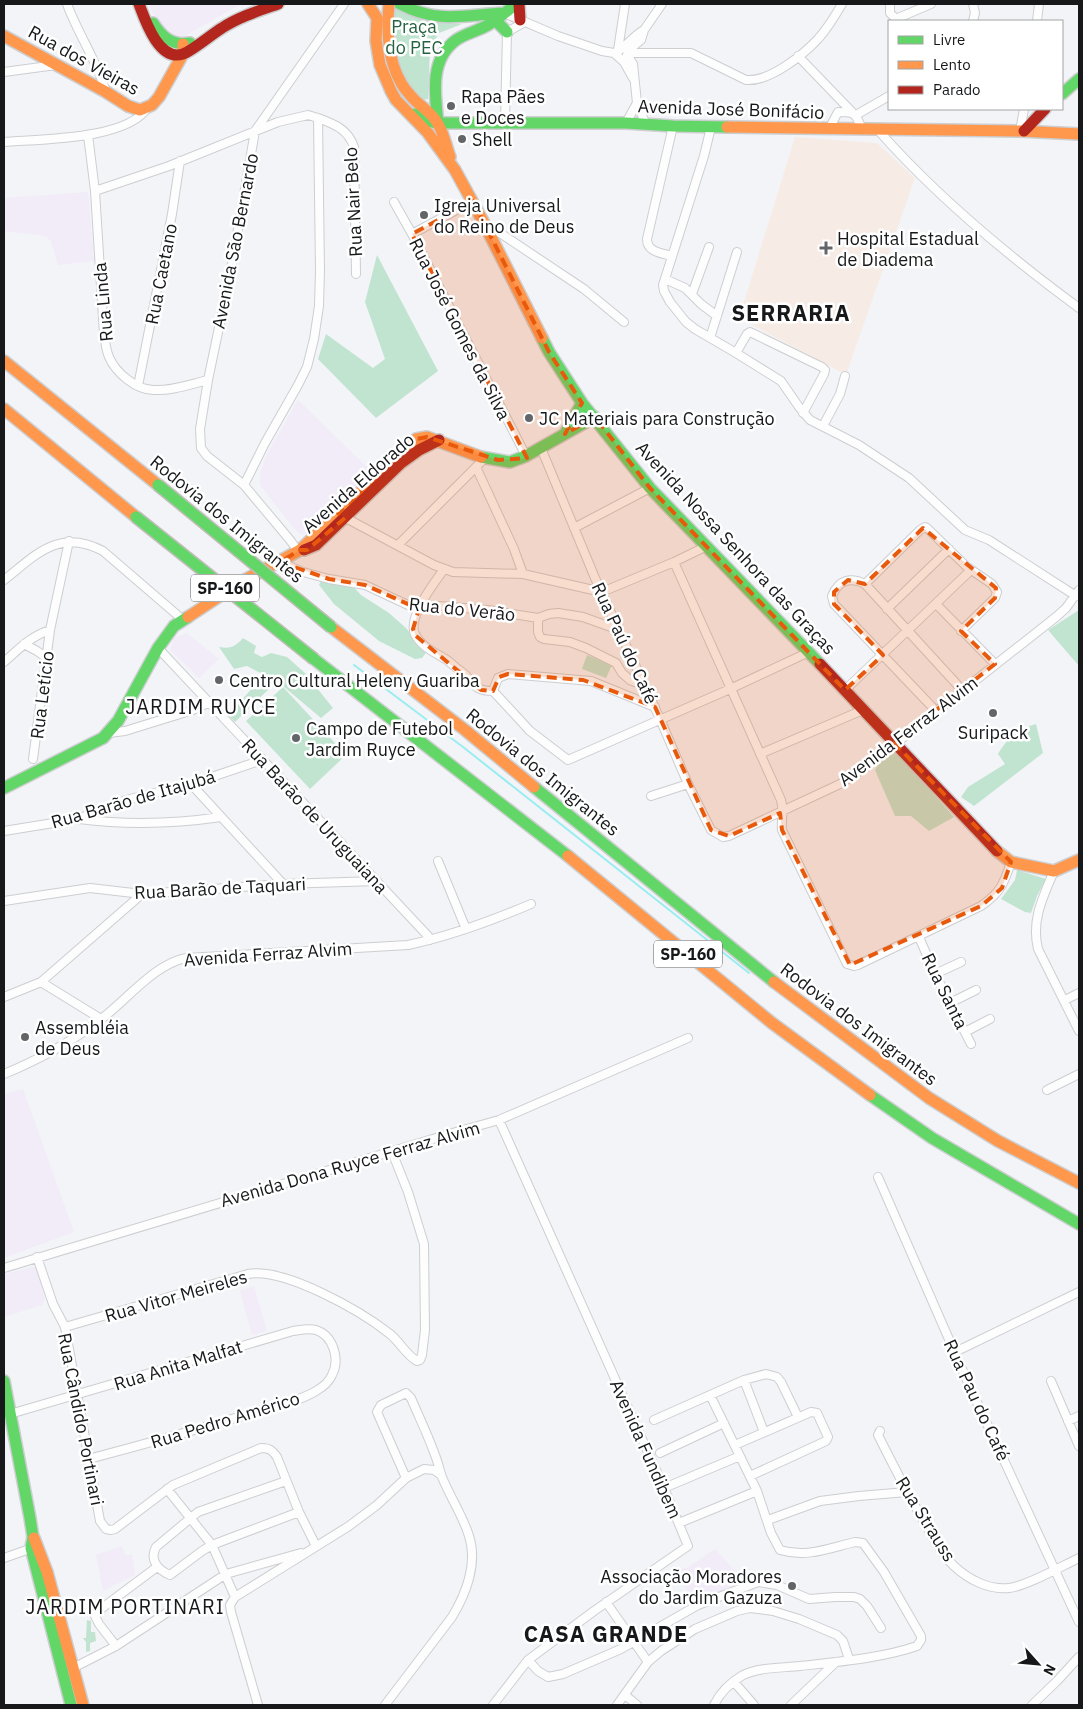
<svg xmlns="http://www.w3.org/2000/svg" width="1083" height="1709" font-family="'IBM Plex Sans',sans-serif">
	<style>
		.education { fill: #f2ebf8 }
		.medical { fill: #f6ece5 }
		.green { fill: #c1e4d1 }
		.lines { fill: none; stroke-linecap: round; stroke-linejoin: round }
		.stream { stroke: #99edf0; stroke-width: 2 }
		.street-casing { stroke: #ccced0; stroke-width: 10 }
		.fast-casing { stroke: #ccced0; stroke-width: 14 }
		.slow-casing { stroke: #ccced0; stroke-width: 14 }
		.jam-casing { stroke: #ccced0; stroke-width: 14 }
		.street { stroke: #fdfdfe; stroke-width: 8 }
		.fast { stroke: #63d668; stroke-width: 11 }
		.slow { stroke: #ff974d; stroke-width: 11 }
		.jam { stroke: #b3261e; stroke-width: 11 }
		.fast-bridge-casing { stroke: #c2bcba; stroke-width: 14; stroke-linecap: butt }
		.fast-bridge { stroke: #63d668; stroke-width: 11 }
		.marked { fill: #e8590c; fill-opacity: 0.2; stroke: #e8590c; stroke-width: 4; stroke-dasharray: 10 6; stroke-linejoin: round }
		.poi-dot { fill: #646568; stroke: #fff; stroke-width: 2 }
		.labels { text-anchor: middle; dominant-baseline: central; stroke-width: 5; stroke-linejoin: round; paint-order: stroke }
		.shield { fill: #fff; stroke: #5d5d5f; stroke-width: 1 }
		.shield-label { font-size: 16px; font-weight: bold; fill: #17181a }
		.park-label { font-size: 18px; fill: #256242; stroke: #fff }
		.street-label { font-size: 18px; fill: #17181a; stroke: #fff }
		.poi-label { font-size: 18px; fill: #17181a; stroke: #fff; text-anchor: start }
		.quarter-label { font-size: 20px; letter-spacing: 1px; fill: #17181a; stroke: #fff }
		.district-label { font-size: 22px; font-weight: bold; letter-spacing: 1px; fill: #17181a; stroke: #fff }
	</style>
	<rect width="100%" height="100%" fill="#f3f4f8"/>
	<path class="education" d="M149,4H241L183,37L172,35L165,31L149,7Z
		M88,192L94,261L58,265L51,242L46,236L4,231V198Z
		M298,400L374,474L312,532L301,535L293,527L260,485V473L266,456Z
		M187,633L219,659L199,678L170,650L174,638Z
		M23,1089L74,1232L4,1258V1094Z
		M37,1266L45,1300L42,1305L4,1317V1274Z
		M254,1286L267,1331L252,1335L240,1291Z
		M122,1546L125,1555H132L135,1575L103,1591L96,1555Z
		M715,1549L743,1580L696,1603L672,1569L687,1568Z"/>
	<path class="medical" d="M795,137L877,143L915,178L846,375L739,318Z"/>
	<path class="green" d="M394,7L428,21L462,24L439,33L430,48L428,99L422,100C417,96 411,91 408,85C395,62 395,32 394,7Z
		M377,255L438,371L376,418L318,359L326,334L373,368L385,359L365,302Z
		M321,580L352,585L361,595L389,613L406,628L426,653L422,658L415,659L379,641L334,604L319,585Z
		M1079,610V666L1048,630Z
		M243,638L256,646L254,653L262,657L271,653L287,657L305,673L333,708L321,718L277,681L235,722L228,715L264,675L247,666L234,669L219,647C230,649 235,647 243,638Z
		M587,655L612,665L606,678L582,669Z
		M283,687L346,755L310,789L246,721Z
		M1036,724L1043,753L974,806L961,797L968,787L1005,764L998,754C1007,738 1019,729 1036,724Z
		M896,752L954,817L929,831L911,816H895L875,770L880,762Z
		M1017,870L1046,879L1037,896L1031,913L1025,912L1001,899L1015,880Z
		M87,1620L91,1621V1632H95L96,1641L90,1643V1651L86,1652V1642L83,1638H86Z"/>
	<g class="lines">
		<path class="stream" d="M354,665L463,747L749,973"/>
		<g class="street-casing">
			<path id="street" d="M67,4C78,34 97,61 106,92
				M890,4V13L895,18H898L931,4
				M504,13L558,36L602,51L614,53L624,62L633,78
				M973,21L975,13L973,4
				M1037,21L1039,4
				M618,50L625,4
				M617,52C627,46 633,36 644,30
				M629,53H691L746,80C769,82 802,56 818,39C827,29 835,16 842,4
				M627,55L633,64L637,103L646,125
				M627,55L629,50L641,40L644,30L662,4
				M798,56L852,112
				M4,72L56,65
				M856,115L889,96
				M318,118C334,124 348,129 354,147L356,274
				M505,122L507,32L525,22
				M626,123L637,103
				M711,127L704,156L663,285L664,291L670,302L686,322L695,329L736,353L781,381L799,407L810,420L859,445L909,478L965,530L989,540L1076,596
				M829,129L838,112C856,112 855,113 862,129
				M878,130C937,197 1007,255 1079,308
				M1020,131L1024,109
				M88,135L95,191L104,334C105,342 106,350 109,357C116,373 136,390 154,390C172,391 191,384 208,380
				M4,142C40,139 128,140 148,107
				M95,191L169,166L278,122L308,115L318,118L320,271L319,306L314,339L307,367L298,385L265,443L244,485
				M394,202L412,234L526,456
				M485,223L584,289L624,322
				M412,234L473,201
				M672,256C661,253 647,252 647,239L673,126
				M665,279L685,288L701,304L717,316
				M692,294L709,247
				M710,338L737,252
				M736,353L747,334L750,332L822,367L825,370L824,374L803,413
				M138,386L172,214L180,161
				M823,426L840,394L845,376
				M541,448L595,578L660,719L688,784L711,830L723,837L729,836L840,784L867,766L1056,617L1066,608L1079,590
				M476,467L514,549L523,574
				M342,516L434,565L453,572L523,574L602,592L674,562L707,546
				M574,528L650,488
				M398,545L485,458
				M298,551L290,540L244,485L207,456L201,448L200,429L208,380L230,275L255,131L344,4
				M280,562L303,572L329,579L365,585L410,606H439L488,610L538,618L549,614L558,613L583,617L619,630
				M674,562L781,800C784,810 781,820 782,830L847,964L854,966L858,965L981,906C1000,893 1004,884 1011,862
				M444,569C435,582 407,617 415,634C421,647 436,653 447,660C451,663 455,667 459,670C475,680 470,691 493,691L530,731L568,760L730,689L809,652
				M4,580C37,554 59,528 103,551L182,619
				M865,584L920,530L925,527L927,528L967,567L992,584L997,592L995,598L961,631
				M936,604L995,664
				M887,609L949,549
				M538,618V632L540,637L544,639L570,642L586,648L616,663L622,673L630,680L645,686
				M24,644L37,651L47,658
				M158,648L428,936L430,940
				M4,662C19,649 31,636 50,630
				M845,690L971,570
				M493,691L498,678L508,674L591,681L655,707
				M936,711L834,604L832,596C839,579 851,577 865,584L963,691
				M109,733L125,731L193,710L208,703
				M760,754L863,710
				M33,759L50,630L69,541
				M191,784L283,884
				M651,796L688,784
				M79,819C126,825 173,824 221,817
				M4,831L78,819L126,800L191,784L262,760
				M438,861L466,929
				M1054,871C1043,897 1031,920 1038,949L1079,1031
				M4,901L90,888L142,894L283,884L377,881
				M919,937L935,974L971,1044
				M935,974L961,962
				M41,982L101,1019
				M4,997L41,982L142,894
				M1065,1000L1079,993
				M950,1003L976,990
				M965,1032L990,1019
				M4,1074C38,1060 71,1042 100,1020C126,1001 154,964 186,958L408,945C451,936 491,921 531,904
				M1047,1090L1079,1074
				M878,1177L969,1385L1079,1622
				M37,1257L53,1304L65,1327L100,1521L106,1529L111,1530L115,1529L173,1485L261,1448C269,1448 272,1450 277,1457L299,1512L316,1546
				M4,1268L456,1132L499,1120L688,1038
				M65,1327L248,1274C284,1267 361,1311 390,1334C400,1342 406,1355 417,1361L420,1360L422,1355L425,1330L424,1244L408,1192L392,1152
				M955,1352L1079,1292
				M744,1380L764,1432
				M1051,1381L1079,1446
				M710,1395L757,1491L771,1533L780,1550C807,1558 829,1548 855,1542L863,1543L884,1572L921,1636V1640L917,1646C883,1658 836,1662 800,1666C781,1668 760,1667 743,1675C731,1682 720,1693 714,1705
				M10,1414L293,1331C300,1330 309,1328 316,1330C334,1336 340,1360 332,1375C329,1382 323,1387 316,1391C298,1402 274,1406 255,1412C200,1429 144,1444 89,1459
				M654,1420L744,1380L766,1374L777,1377L781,1382L798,1417
				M1068,1421L1079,1416
				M880,1431L878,1435C894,1467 910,1498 928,1529C936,1542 943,1556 954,1566C969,1580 989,1590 1009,1588C1027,1586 1062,1566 1079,1558
				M735,1445L811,1412L817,1413L828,1437L826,1441L750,1476
				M660,1453L724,1423
				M286,1481L198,1512L156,1547C149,1560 158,1570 170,1575L202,1551L212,1545L299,1512
				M664,1488L740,1456
				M167,1489L212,1545L235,1597
				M768,1520L820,1501L859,1496L907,1492
				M679,1523L757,1491
				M4,1558L35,1547
				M606,1602L648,1662
				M116,1646L99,1624L94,1614L157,1567
				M528,1660L538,1671L548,1677L563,1674L621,1649L698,1605L758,1582L777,1585L809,1599L835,1597H854L860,1599L867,1606L881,1628
				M73,1668L116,1646L226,1574L301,1553
				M734,1682L754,1705
				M625,1695L637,1705
				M258,1705L231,1612L230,1605L235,1597L349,1526L377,1505L406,1478L424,1469L434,1470L441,1475
				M385,1705L452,1617C466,1594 478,1563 469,1536C463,1516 450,1497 442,1477C439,1469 438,1462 435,1455C428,1435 419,1417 411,1398L406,1393L381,1405L377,1412L406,1478
				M493,1705L528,1660L594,1611L688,1546L664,1488L499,1120
				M617,1705L648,1662L661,1651L695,1629L737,1611L750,1608L773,1611L799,1619L837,1635L843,1641L849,1659
				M791,1705L836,1662
				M1032,1705L1057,1681L1079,1657"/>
		</g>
		<g class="fast-casing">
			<path id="fast" d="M400,4C438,24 463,15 504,13
				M495,20L507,32
				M153,23C162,37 172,46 190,43
				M1062,94L1079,79
				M415,114L428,121L438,123H626L673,126L727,127
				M438,123C435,94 429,60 456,40C466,33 478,31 488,25C498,19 507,11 516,4
				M542,338L549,352L582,403L650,488L820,664
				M566,432L582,403
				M481,457L510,462L526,456L595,417
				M314,659L568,856
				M534,787L774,982
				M4,788L103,738L118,721L158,648L174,626L188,617
				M870,1095L932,1138L1079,1224
				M4,1381L30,1518L33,1537L31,1548L71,1705"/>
		</g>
		<g class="slow-casing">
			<path id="slow" d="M368,4L377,18L376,41L380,65L391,91L396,100L428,133L455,170L484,223L542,338
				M389,4C386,36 388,72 411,96C419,106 432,112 438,124C444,134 446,146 450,157
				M4,36L106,92L128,106L140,110L152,105L159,97L183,54V44
				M727,127L1020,131L1079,134
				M4,361L158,485
				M4,409L136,517
				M188,617L241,582L300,550L416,439L427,437L481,457
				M331,627L465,730L534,787
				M997,851L1011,862L1054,871L1079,860
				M568,856L772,1023L870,1095
				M774,982L929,1098L998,1141L1079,1183
				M34,1538L47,1572L83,1705"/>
		</g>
		<g class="jam-casing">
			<path id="jam" d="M139,4C145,20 159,62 183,54C192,51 212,34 222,28C239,17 258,11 278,4
				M519,4L520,20
				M1024,131L1045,109
				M304,550L316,545L401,463L419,450L439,440
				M820,664L997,851"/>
		</g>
		<use href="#street" class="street"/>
		<use href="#fast" class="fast"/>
		<use href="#slow" class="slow"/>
		<use href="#jam" class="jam"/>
		<g class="fast-bridge-casing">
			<path id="fast-bridge" d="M158,485L331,627
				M136,517L314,659"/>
		</g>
		<use href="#fast-bridge" class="fast-bridge"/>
	</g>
	<path class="marked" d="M473,201L549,352L582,403L565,434L595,417L650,488L845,690L883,655L834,604V592L848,580L865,584L923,528L996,588L995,598L961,631L995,664L894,743L1011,862L1002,888L981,906L850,965L782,830L780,813L729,836L711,830L655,707L583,680L508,674L499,677L493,691L481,690L416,636L413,629L419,609L365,585L329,579L280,562L300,550H307L345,518L338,513L416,439L427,437L498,460L527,458L412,234Z"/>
	<g class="poi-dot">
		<circle cx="451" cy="106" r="5"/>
		<circle cx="462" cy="139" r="5"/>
		<circle cx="424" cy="215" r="5"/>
		<path d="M823.5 240.5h5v5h5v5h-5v5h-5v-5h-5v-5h5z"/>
		<circle cx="529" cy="418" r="5"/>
		<circle cx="219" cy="680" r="5"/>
		<circle cx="993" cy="713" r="5"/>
		<circle cx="296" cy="738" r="5"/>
		<circle cx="25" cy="1037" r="5"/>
		<circle cx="792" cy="1586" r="5"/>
	</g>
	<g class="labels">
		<g class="shield">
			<rect x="191" y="574.5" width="68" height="27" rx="4"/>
			<rect x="654" y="940.5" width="68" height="27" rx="4"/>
		</g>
		<g class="shield-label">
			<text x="225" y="588">SP-160</text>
			<text x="688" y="954">SP-160</text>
		</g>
		<g class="park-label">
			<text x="414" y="26">Praça<tspan x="414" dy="21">do PEC</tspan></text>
		</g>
		<g class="street-label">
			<text transform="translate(84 60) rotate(29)">Rua dos Vieiras</text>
			<text transform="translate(731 109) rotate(2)">Avenida José Bonifácio</text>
			<text transform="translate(353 202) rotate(-93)">Rua Nair Belo</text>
			<text transform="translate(235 241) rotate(-79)">Avenida São Bernardo</text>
			<text transform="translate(161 274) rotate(-79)">Rua Caetano</text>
			<text transform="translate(103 302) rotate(-95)">Rua Linda</text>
			<text transform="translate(460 329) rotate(63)">Rua José Gomes da Silva</text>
			<text transform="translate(358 483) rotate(-41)">Avenida Eldorado</text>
			<text transform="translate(227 519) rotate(39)">Rodovia dos Imigrantes</text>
			<text transform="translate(736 548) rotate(47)">Avenida Nossa Senhora das Graças</text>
			<text transform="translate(462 609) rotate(6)">Rua do Verão</text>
			<text transform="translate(625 643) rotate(65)">Rua Paú do Café</text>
			<text transform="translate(42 695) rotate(-83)">Rua Letício</text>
			<text transform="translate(908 731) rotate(-37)">Avenida Ferraz Alvim</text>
			<text transform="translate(543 772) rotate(39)">Rodovia dos Imigrantes</text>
			<text transform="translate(133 799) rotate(-16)">Rua Barão de Itajubá</text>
			<text transform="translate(315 816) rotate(47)">Rua Barão de Uruguaiana</text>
			<text transform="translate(220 888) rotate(-3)">Rua Barão de Taquari</text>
			<text transform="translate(268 954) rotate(-4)">Avenida Ferraz Alvim</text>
			<text transform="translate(945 991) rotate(64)">Rua Santa</text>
			<text transform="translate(859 1024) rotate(37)">Rodovia dos Imigrantes</text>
			<text transform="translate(350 1164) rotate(-16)">Avenida Dona Ruyce Ferraz Alvim</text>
			<text transform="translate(176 1296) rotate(-16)">Rua Vitor Meireles</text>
			<text transform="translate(178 1365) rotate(-17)">Rua Anita Malfat</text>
			<text transform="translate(977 1400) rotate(65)">Rua Pau do Café</text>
			<text transform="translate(81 1419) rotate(79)">Rua Cândido Portinari</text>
			<text transform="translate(225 1420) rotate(-17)">Rua Pedro Américo</text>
			<text transform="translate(646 1449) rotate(66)">Avenida Fundibem</text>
			<text transform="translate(926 1519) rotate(58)">Rua Strauss</text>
		</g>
		<g class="poi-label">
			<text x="461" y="96">Rapa Pães<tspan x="461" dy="21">e Doces</tspan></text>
			<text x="472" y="139">Shell</text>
			<text x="434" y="205">Igreja Universal<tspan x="434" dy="21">do Reino de Deus</tspan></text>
			<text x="837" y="238">Hospital Estadual<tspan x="837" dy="21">de Diadema</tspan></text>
			<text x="539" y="418">JC Materiais para Construção</text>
			<text x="229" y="680">Centro Cultural Heleny Guariba</text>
			<text x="306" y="728">Campo de Futebol<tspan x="306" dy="21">Jardim Ruyce</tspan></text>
			<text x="993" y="732" text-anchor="middle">Suripack</text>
			<text x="35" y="1027">Assembléia<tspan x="35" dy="21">de Deus</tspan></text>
			<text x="782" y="1576" text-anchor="end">Associação Moradores<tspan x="782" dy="21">do Jardim Gazuza</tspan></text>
		</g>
		<g class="quarter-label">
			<text x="201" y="706">JARDIM RUYCE</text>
			<text x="125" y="1606">JARDIM PORTINARI</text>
		</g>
		<g class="district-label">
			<text x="791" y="312">SERRARIA</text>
			<text x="606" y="1633">CASA GRANDE</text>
		</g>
	</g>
	<rect width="1083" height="1709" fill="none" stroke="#17181a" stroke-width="10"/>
	<rect x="888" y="20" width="175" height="90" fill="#ffffff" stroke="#a2a3a3"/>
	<rect x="898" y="36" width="25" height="8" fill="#63d668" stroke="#a2a3a3"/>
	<text x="933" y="45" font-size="15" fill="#17181a">Livre</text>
	<rect x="898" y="61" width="25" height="8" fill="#ff974d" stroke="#a2a3a3"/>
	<text x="933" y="70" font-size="15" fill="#17181a">Lento</text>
	<rect x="898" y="86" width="25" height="8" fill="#b3261e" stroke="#a2a3a3"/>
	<text x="933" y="95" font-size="15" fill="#17181a">Parado</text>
	<g transform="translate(1038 1664) rotate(117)" stroke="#ffffff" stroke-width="4" paint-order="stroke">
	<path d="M0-4L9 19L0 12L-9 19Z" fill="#17181a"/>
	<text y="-8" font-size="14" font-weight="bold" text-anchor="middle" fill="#17181a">N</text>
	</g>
</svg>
